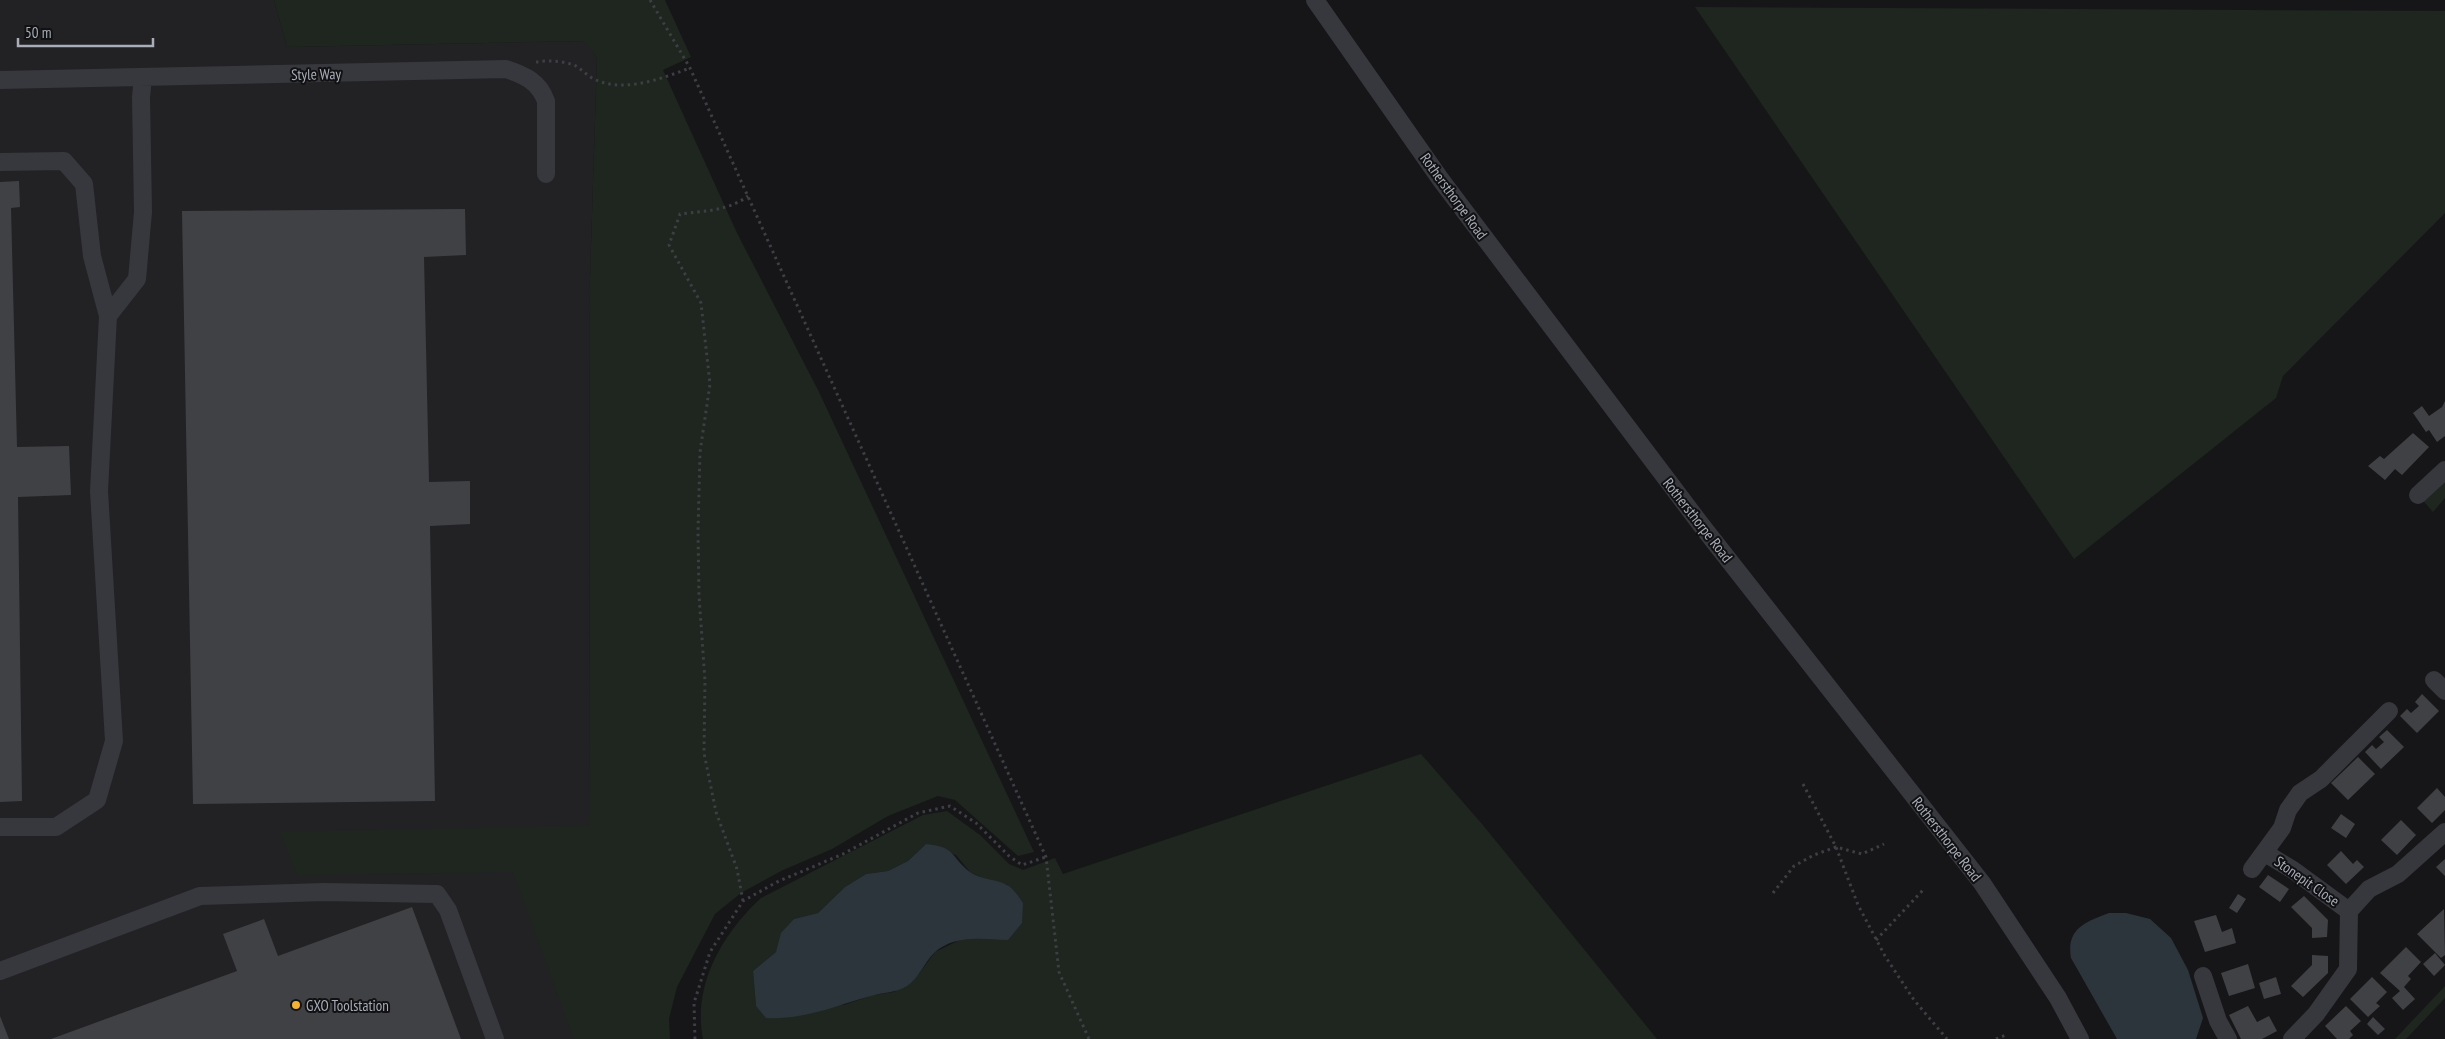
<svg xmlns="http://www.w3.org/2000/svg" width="2445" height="1039" font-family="'PT Sans Narrow',sans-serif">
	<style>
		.built { fill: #222225 }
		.green { fill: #1e261f; fill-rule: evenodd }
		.water { fill: #2c353c }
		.building { fill: #404145 }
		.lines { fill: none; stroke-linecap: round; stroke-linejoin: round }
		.path { stroke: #3d3f44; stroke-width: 3; stroke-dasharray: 2.5 4; stroke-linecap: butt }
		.minor { stroke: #37383d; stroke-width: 18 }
		.poi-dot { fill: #f2b134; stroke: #111113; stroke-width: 2 }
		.labels { text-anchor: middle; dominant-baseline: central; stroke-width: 4; stroke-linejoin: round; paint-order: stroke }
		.street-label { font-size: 15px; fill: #a8adb8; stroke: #111113 }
		.poi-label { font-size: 15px; fill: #a8adb8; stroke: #111113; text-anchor: start }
	</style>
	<rect width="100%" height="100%" fill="#161618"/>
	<path class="built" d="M0,0H274L287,47L585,41L597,58L590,278L589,826L605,1039H0Z"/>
	<path class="green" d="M274,0H665L691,57L663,70L737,233L819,392L1034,852L1018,856L955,800L938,796L888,816L832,849L781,871L741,893L715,914L677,987L669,1019L670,1039H574L513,872L297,875L280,832L589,826L590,278L597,58L584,41L287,47Z
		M1695,7L2445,11V213L2283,376L2276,398L2074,559Z
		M2445,470V498L2433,512L2418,495Z
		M1421,754L1482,824L1657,1039H703C692,985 723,933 761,898L923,815L947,811L980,835L1009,864L1023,870L1055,858L1063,874ZM926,844L956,855L970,872L984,879L1008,885L982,938L962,939L935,952L918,975L894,992L873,995L844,1005L756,1006L753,971L776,952L794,919L818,913L845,887L866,874L888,871L908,861Z
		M2445,986V998L2406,1039H2395Z"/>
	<path class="water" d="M926,844C957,847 950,857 970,872C981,880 996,879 1007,885C1013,888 1019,897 1023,903L1022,923L1008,940C983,939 954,934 934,953C924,963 919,978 907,986C896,993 883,992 871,996C835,1006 804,1020 766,1018L756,1006L753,971L776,952L781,933L794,919L818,913L845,887L866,874L888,871L908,861Z
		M2109,913H2126L2150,919L2171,938L2188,970L2203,1018L2196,1039H2117L2071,958C2066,929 2085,922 2109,913Z"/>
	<path class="building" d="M19,181L20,207L11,208L17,447L69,446L71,495L18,497L22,801L0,802V182Z
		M465,209L466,255L424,257L429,482L470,481V524L430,526L435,801L193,804L182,211Z
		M2445,401V436L2437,442L2429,430L2426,432L2413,413L2422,406L2429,416L2442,407Z
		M2413,433L2429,447L2402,475L2395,469L2385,480L2368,466L2380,456L2384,459Z
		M2422,694L2439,711L2417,733L2400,716L2407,709L2411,713L2419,706L2415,702Z
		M2387,730L2404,747L2381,769L2365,752L2372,745L2376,749L2384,742L2379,737Z
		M2358,757L2375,774L2348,800L2331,783Z
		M2437,788L2445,797V810L2432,823L2417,808Z
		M2341,814L2355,824L2346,838L2331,828Z
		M2401,820L2416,835L2397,855L2381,840Z
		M2341,851L2353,864L2357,860L2364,867L2346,884L2327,865Z
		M2445,859V876L2436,867Z
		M2268,875L2289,889L2280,902L2259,887Z
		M2238,894L2246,899L2237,913L2229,908Z
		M2304,896L2328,920L2327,937L2312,938V928L2291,907Z
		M412,907L461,1039H51L237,971L223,934L264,919L278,956Z
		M2444,909L2445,955L2441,958L2417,934Z
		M2216,915L2222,932L2232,928L2236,943L2205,952L2194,921Z
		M2406,947L2421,962L2408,976L2411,979L2404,987L2415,999L2403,1010L2392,998L2400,991L2380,973Z
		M2435,953L2445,965L2434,976L2423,964Z
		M2312,955L2328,956V973L2303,997L2291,986L2312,965Z
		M2248,964L2255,988L2229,996L2221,973Z
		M2276,977L2281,994L2264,999L2259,983Z
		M2372,977L2387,992L2376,1003L2380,1006L2368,1017L2350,999Z
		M2248,1006L2257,1022L2269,1016L2277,1031L2262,1039H2241L2229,1015Z
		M2346,1006L2361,1021L2350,1031L2353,1035L2349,1039H2337L2325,1026Z
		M0,1016L9,1039H0Z
		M2373,1017L2385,1029L2378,1035L2367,1024Z"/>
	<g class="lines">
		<path class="path" d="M650,0L690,68L1046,857L1059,972L1089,1039
			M536,62C548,60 562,61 574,65C582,69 588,77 596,80C625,93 663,78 690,68
			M1803,784L1836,847L1858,905L1885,956L1914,1000L1947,1039
			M1773,893L1794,866L1814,855L1836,847L1862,854L1884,844
			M743,901L737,869L716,812L704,753L705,681L699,596L698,532L700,452L710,384L701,303L669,245L680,214C704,211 728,211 748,196
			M1876,940L1924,889
			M695,1039L694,1003L710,952L743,901L777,882L843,854L918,813L950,806L976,823L1009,856L1022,865L1046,857
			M1996,1039L2006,1035"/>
		<path class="minor" d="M1315,0L1441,180L1702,526L1982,883L2058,998L2080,1039
			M0,80L506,69C525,75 539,82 546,101V174
			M0,162L64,161L84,184L92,256L108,316
			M2418,495L2445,470
			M2434,680L2445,691
			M0,827H56L97,800L114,741L99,491L108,316L137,279L143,212L141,97L143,77
			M2265,853L2293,870L2349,911
			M2252,869L2282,828L2288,810L2300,793L2321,779L2389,711
			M0,971L200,896L324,892L437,894L448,910L495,1039
			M2203,976L2218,1021L2228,1039
			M2292,1039L2316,1014L2348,969L2349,911L2369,889L2398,874L2445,832"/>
	</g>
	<circle class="poi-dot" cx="296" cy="1005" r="5"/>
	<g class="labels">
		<g class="street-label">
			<text transform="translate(316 74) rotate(-1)">Style Way</text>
			<text transform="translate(1454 196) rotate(54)">Rothersthorpe Road</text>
			<text transform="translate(1698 520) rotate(52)">Rothersthorpe Road</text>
			<text transform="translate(1947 839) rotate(52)">Rothersthorpe Road</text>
			<text transform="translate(2307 881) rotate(35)">Stonepit Close</text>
		</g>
		<g class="poi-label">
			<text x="306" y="1005">GXO Toolstation</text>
		</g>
	</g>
	<path d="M18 38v8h135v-8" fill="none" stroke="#a8adb8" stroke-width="2.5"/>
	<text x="25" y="38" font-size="15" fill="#a8adb8" stroke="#111113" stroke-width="4" paint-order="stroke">50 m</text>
</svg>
